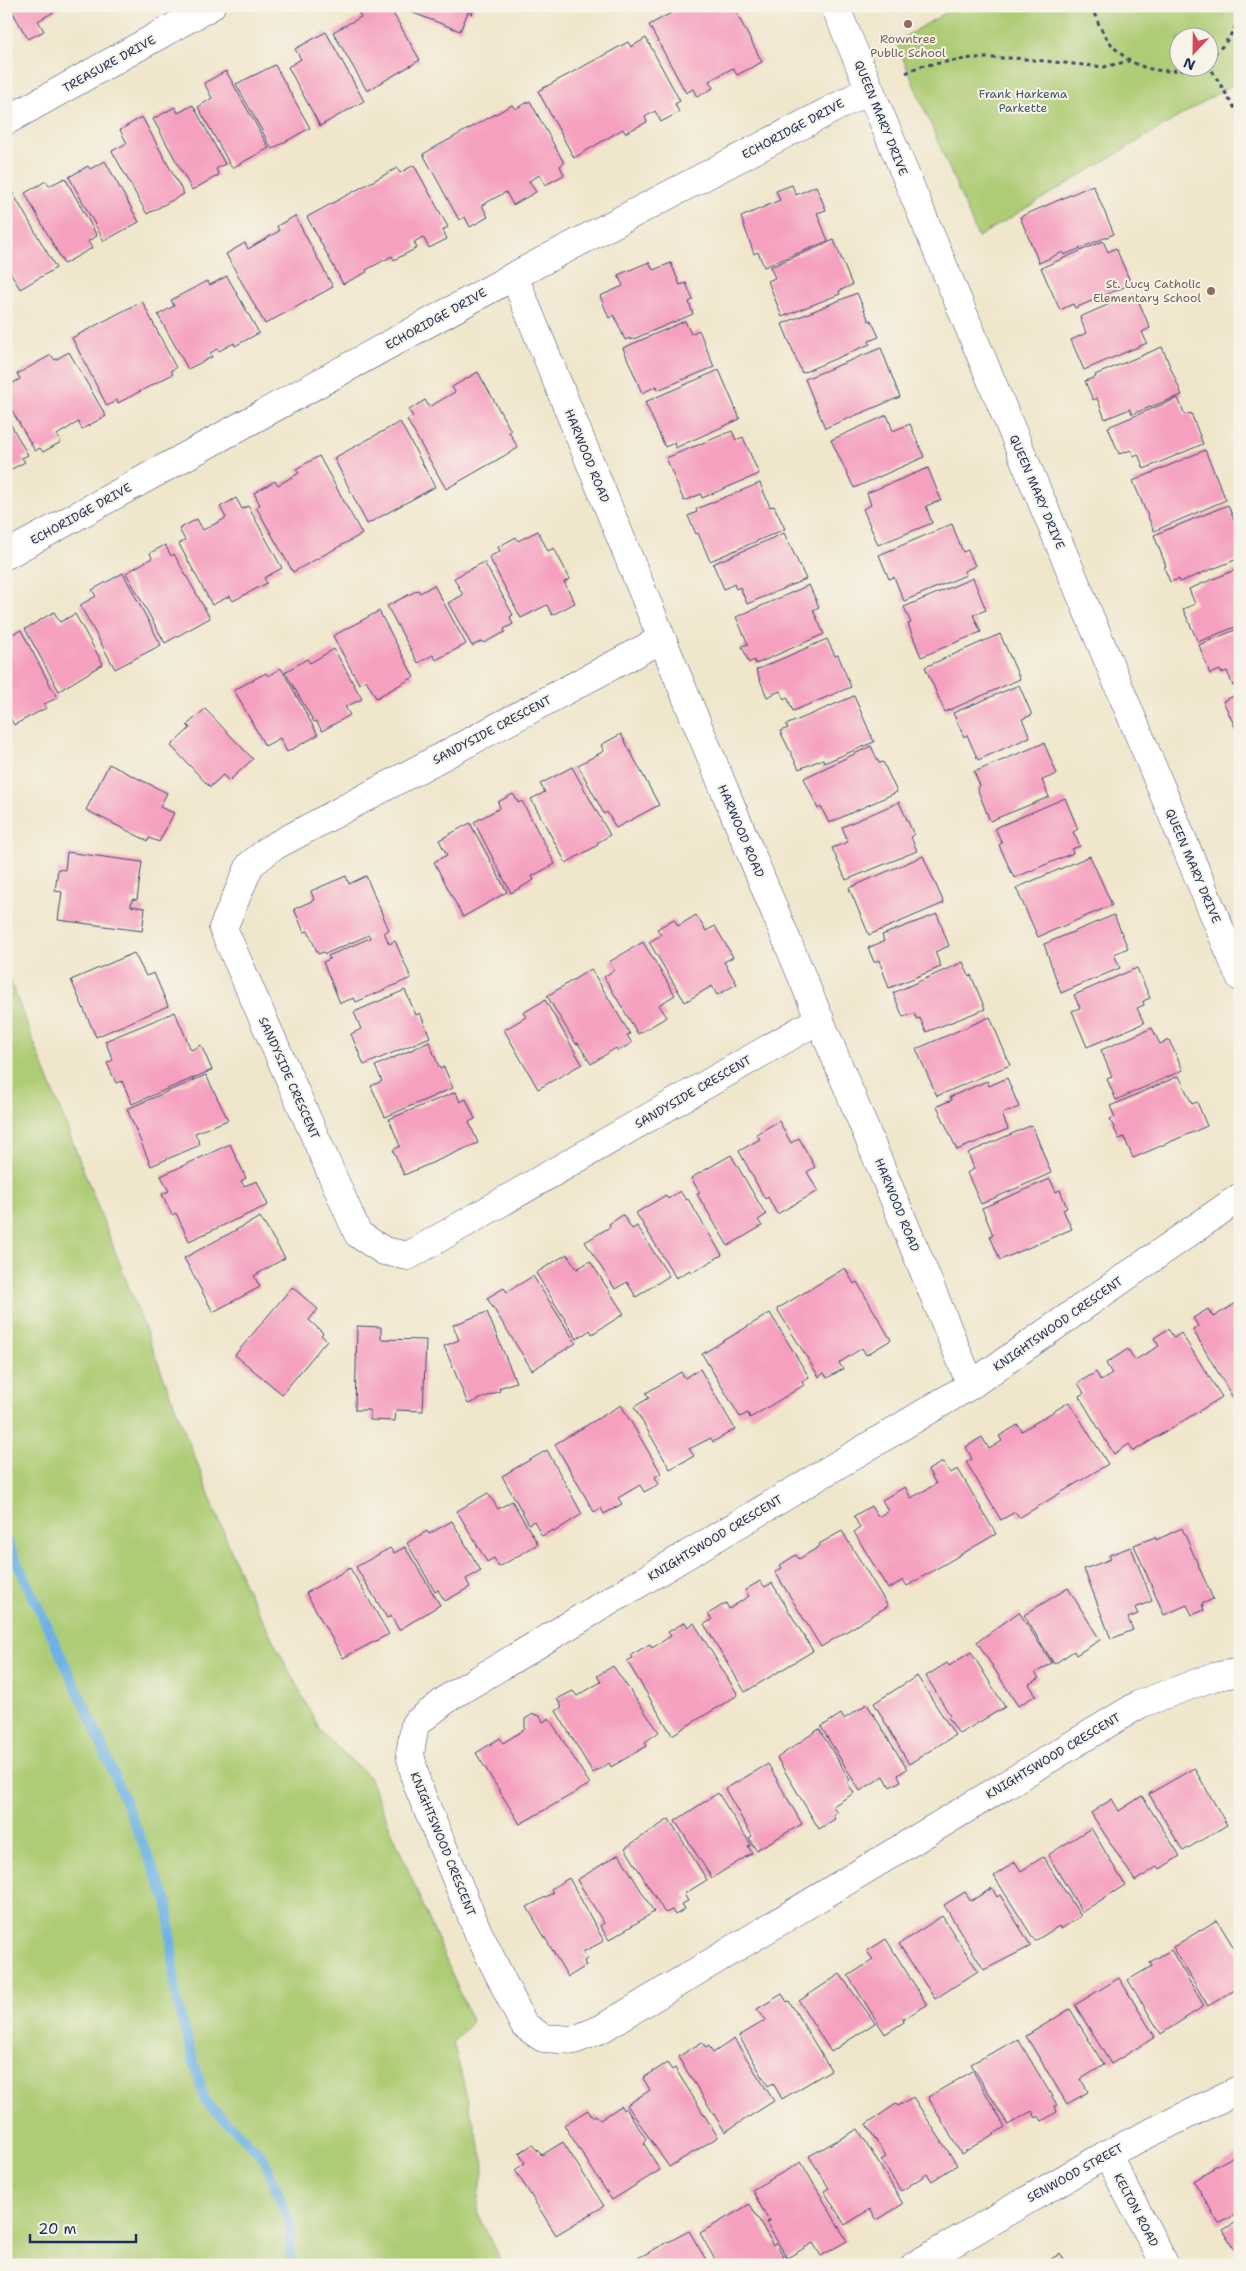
<svg xmlns="http://www.w3.org/2000/svg" width="1246" height="2271" font-family="'Shantell Sans',sans-serif">
	<style>
		.green { fill: #adcc74; stroke: #647e69; fill-rule: evenodd }
		.lines { fill: none; stroke-linecap: round; stroke-linejoin: round }
		.stream { stroke: #6eb2e4; stroke-width: 10 }
		.building { fill: #f5a0bf }
		.minor-casing { stroke: #3b4a6e; stroke-width: 29 }
		.tertiary-casing { stroke: #3b4a6e; stroke-width: 29 }
		.path { stroke: #3b4a6e; stroke-width: 3; stroke-dasharray: 4 4; stroke-linecap: butt }
		.minor { stroke: #fff; stroke-width: 28 }
		.tertiary { stroke: #fff; stroke-width: 28 }
		.education-dot { fill: #8d6e63; stroke: #f7f3e8; stroke-width: 2 }
		.labels { text-anchor: middle; dominant-baseline: central; stroke-width: 4; stroke-linejoin: round; paint-order: stroke }
		.education-label { font-size: 12px; fill: #785e54; stroke: #f7f3e8 }
		.street-label { font-size: 12px; fill: #1b2f5e; stroke: #f7f3e8 }
		.park-label { font-size: 12px; fill: #405664; stroke: #f7f3e8 }
	</style>
	<rect width="100%" height="100%" fill="#f7f3e8"/>
	<filter id="ink" filterUnits="userSpaceOnUse"><feTurbulence type="fractalNoise" baseFrequency=".02" numOctaves="2"/><feDisplacementMap in="SourceGraphic" scale="10" xChannelSelector="R" yChannelSelector="G"/><feConvolveMatrix kernelMatrix="1 2 1 2 8 2 1 2 1" color-interpolation-filters="sRGB"/></filter>
	<filter id="wash" filterUnits="userSpaceOnUse"><feTurbulence type="fractalNoise" baseFrequency=".0096" numOctaves="4" result="noise"/><feDisplacementMap in="SourceGraphic" scale="20" xChannelSelector="R" yChannelSelector="G"/><feGaussianBlur stdDeviation="1.12" result="paint"/><feColorMatrix in="noise" values="0 0 0 0 0 0 0 0 0 0 0 0 0 0 0 0 0 1.4 0 .05"/><feComposite in="paint" operator="in"/></filter>
	<g filter="url(#wash)">
		<rect width="100%" height="100%" fill="#f0e6cc"/>
		<path class="green" d="M957,6H1240V80L978,237L896,42ZM1178,38H1208V68H1178Z
			M6,970L243,1582L321,1732L369,1777L472,2022L453,2042L484,2164L477,2212L502,2265H11L6,2253Z"/>
		<g class="lines">
			<path class="stream" d="M6,1539L89,1715L168,1904L176,1999L205,2101L263,2157L290,2222L291,2265"/>
		</g>
		<g id="blocks">
			<path class="building" d="M9,6H64L38,21L44,31L28,39Z
				M359,6H381L384,11L390,8L420,60L367,91L333,32L361,17L356,8Z
				M404,6H475L472,14L468,12L460,31L403,9Z
				M684,6H733L762,62L737,75L733,68L709,81L713,88L697,97L693,89L686,93L649,25Z
				M326,32L364,101L320,126L288,67L301,59L295,49Z
				M646,38L680,101L675,104L679,112L661,122L655,111L645,117L647,122L625,133L623,129L574,158L538,91L628,42L631,47Z
				M275,65L310,128L272,149L236,84Z
				M226,71L269,148L232,168L198,107L212,98L204,83Z
				M530,101L564,163L560,166L564,175L545,185L540,175L529,181L536,192L513,205L506,192L482,205L488,217L470,227L465,217L459,220L423,154L512,105L515,109Z
				M193,105L225,164L216,169L219,175L192,190L153,119L175,107L178,113Z
				M142,117L184,194L147,214L112,151L127,143L120,130Z
				M105,161L139,222L104,241L69,177L88,166L90,169Z
				M414,165L448,227L443,230L447,239L429,248L423,237L414,242L417,248L394,260L392,256L366,270L367,272L343,284L307,217L397,168L400,173Z
				M65,178L97,236L88,241L92,248L64,264L25,193L46,181L49,186Z
				M792,185L796,195L816,186L826,210L817,213L828,241L764,267L758,252L754,254L741,217L780,200L776,191Z
				M1093,185L1114,234L1064,255L1063,252L1039,263L1020,217Z
				M11,190L56,268L20,289L6,265V193Z
				M295,216L333,287L265,324L226,254L245,243L248,249L279,231L277,226Z
				M834,240L852,285L839,291L840,294L782,317L768,281L775,278L770,267Z
				M1103,241L1108,252L1116,248L1131,284L1075,308L1073,304L1060,310L1041,268Z
				M649,262L653,270L671,263L680,285L686,283L693,300L689,302L693,314L631,340L630,338L625,340L614,315L609,318L600,296L623,286L618,275Z
				M227,276L259,333L235,346L234,343L219,351L217,349L210,353L212,357L188,369L158,315L174,306L171,300L207,281L210,285Z
				M857,293L869,321L871,320L879,337L869,341L870,344L802,373L782,324Z
				M1135,293L1150,328L1142,332L1147,343L1084,370L1071,340L1086,333L1080,317Z
				M142,301L176,368L171,370L173,374L118,403L117,400L107,406L72,338Z
				M685,321L691,334L699,330L714,367L658,390L657,386L642,393L623,348Z
				M1162,347L1182,395L1132,414L1130,409L1105,419L1097,398L1093,400L1085,381L1096,377L1095,375Z
				M881,348L900,397L825,428L805,379Z
				M69,352L106,416L82,429L78,422L57,435L61,442L43,452L40,448L35,451L6,400V387L20,379L17,374L51,355L55,360Z
				M719,370L740,419L675,448L674,443L665,447L645,402Z
				M478,372L511,431L509,432L518,448L446,489L407,420L413,417L409,410L425,400L429,407L455,392L452,387Z
				M1178,398L1185,415L1191,413L1203,444L1144,469L1138,454L1134,456L1131,450L1119,454L1108,427Z
				M887,415L893,431L910,424L924,457L854,488L831,440Z
				M6,416L28,455L22,458L25,462L6,472Z
				M400,422L435,487L367,524L334,458Z
				M732,431L736,440L743,437L759,474L702,498L701,494L684,501L666,458Z
				M1205,450L1226,500L1154,531L1133,481Z
				M319,456L362,534L293,572L256,507L260,505L254,493L275,481L278,485L299,473L296,469Z
				M928,468L941,500L926,506L932,523L878,545L863,509L871,505L867,493Z
				M760,483L770,507L774,506L785,529L710,561L698,533L696,534L688,516L697,512L696,509Z
				M236,498L242,509L248,506L282,568L264,578L267,583L233,601L230,596L212,605L179,544L185,540L179,529L197,519L203,530L226,518L220,507Z
				M1228,505L1240,535V558L1180,582L1179,579L1170,582L1164,567L1166,566L1154,535Z
				M952,524L963,552L968,550L975,566L964,571L966,575L904,601L894,577L889,579L879,555Z
				M538,531L548,551L554,548L570,579L564,582L575,603L552,615L547,605L521,618L489,557L500,551L498,547L516,537L518,541Z
				M784,533L806,579L747,604L740,587L736,589L734,584L724,589L713,564Z
				M165,545L171,556L174,554L210,618L165,643L126,573L152,558L150,553Z
				M484,562L513,615L510,617L513,624L504,629L505,632L484,643L482,641L472,646L448,603L463,595L454,578Z
				M1240,568V625L1198,642L1183,609L1195,604L1189,589Z
				M123,573L161,645L115,669L80,605L96,596L92,590Z
				M973,578L986,610L973,615L981,632L921,657L908,624L911,623L904,607Z
				M434,585L466,644L436,660L433,655L418,663L387,606L418,590L420,593Z
				M809,585L819,607L813,610L824,634L756,664L754,660L749,663L742,646L748,644L736,617Z
				M379,611L414,677L376,698L366,680L359,684L333,636Z
				M54,612L60,622L75,614L103,664L59,691L25,629Z
				M1240,628V683L1233,686L1227,671L1221,673L1220,670L1210,674L1199,645Z
				M21,630L57,698L44,704L46,708L14,725L6,710V637Z
				M1000,634L1020,679L945,712L925,667Z
				M827,639L835,656L838,655L851,687L793,711L787,697L784,699L780,691L767,697L756,670Z
				M334,649L362,699L345,707L350,715L322,731L316,721L314,722L285,672L307,659L310,663Z
				M281,668L318,735L287,752L280,738L265,746L234,690L266,673L268,676Z
				M1019,685L1032,715L1022,719L1030,737L978,760L967,735L964,737L953,713Z
				M1240,693V727L1236,729L1223,701Z
				M854,696L874,742L824,763L823,759L799,769L780,731L788,728L786,725Z
				M205,709L253,759L229,781L223,775L210,787L171,746L190,728L187,725Z
				M621,734L659,805L616,828L607,812L604,814L578,765L604,751L601,745Z
				M1044,743L1057,774L1042,780L1049,797L990,821L977,788L980,786L974,772Z
				M871,746L879,763L883,762L897,792L829,823L821,807L818,809L804,778Z
				M109,764L167,793L160,807L174,813L159,842L149,838L148,841L86,810Z
				M572,767L610,835L597,843L598,845L566,863L531,799L545,792L540,784Z
				M513,794L519,803L522,801L555,864L532,876L534,880L511,893L474,822L500,808L498,802Z
				M1065,798L1078,829L1073,832L1080,846L1072,849L1073,853L1014,878L999,845L1002,843L995,828Z
				M899,802L914,835L911,837L917,851L846,880L832,848L848,842L842,827Z
				M470,823L507,892L463,917L434,862L447,855L439,840Z
				M67,852L142,862L137,900L132,899L131,906L145,908L142,931L58,920L62,892L55,891L58,869L65,870Z
				M923,856L944,903L869,935L849,888Z
				M1090,856L1112,905L1038,937L1016,888Z
				M346,876L349,884L366,876L389,930L384,932L389,944L395,941L411,978L356,1002L354,998L340,1003L323,962L330,959L328,956L370,938L369,935L325,954L324,952L318,954L308,931L304,932L294,909L314,900L311,891Z
				M937,914L949,946L935,952L941,967L889,988L879,960L874,962L868,948L884,941L882,935Z
				M696,915L706,931L715,926L733,957L724,962L737,984L717,995L712,986L685,1002L649,942L661,935L657,929L674,919L678,926Z
				M1114,915L1128,948L1114,954L1120,968L1061,993L1044,944Z
				M643,942L675,995L659,1005L667,1017L638,1034L604,977L614,970L609,962Z
				M134,953L146,976L154,973L168,1006L96,1037L71,980Z
				M963,962L969,976L971,975L985,1009L926,1032L920,1018L917,1019L914,1013L903,1017L893,993Z
				M1137,968L1150,998L1143,1001L1144,1005L1137,1008L1144,1023L1087,1047L1072,1011L1080,1008L1074,995Z
				M591,969L630,1034L627,1035L632,1043L618,1051L616,1048L591,1064L578,1043L576,1044L547,996Z
				M405,990L416,1015L420,1013L430,1037L364,1065L351,1034L361,1029L354,1012Z
				M545,1000L582,1064L538,1089L504,1030L526,1017L523,1013Z
				M175,1012L191,1050L201,1045L212,1070L132,1104L122,1081L116,1083L107,1063L113,1060L105,1041Z
				M990,1017L1010,1065L937,1096L916,1049Z
				M1152,1028L1160,1044L1169,1040L1183,1070L1116,1100L1107,1079L1112,1077L1101,1050Z
				M429,1042L440,1069L444,1067L453,1088L385,1117L371,1086L382,1081L375,1066Z
				M206,1075L228,1120L195,1133L200,1145L151,1166L127,1109Z
				M1179,1076L1192,1104L1197,1102L1207,1126L1133,1158L1124,1137L1119,1139L1110,1119L1115,1117L1110,1106Z
				M1007,1078L1019,1107L1002,1114L1008,1129L957,1150L937,1106L952,1100L950,1097L987,1081L989,1086Z
				M456,1092L460,1102L466,1099L475,1119L469,1122L478,1143L404,1175L393,1150L400,1146L389,1119Z
				M779,1121L791,1143L799,1138L815,1167L807,1172L818,1191L777,1214L768,1197L765,1199L739,1151L760,1139L756,1134Z
				M1032,1125L1051,1173L981,1204L967,1173L974,1169L968,1153Z
				M230,1144L246,1178L241,1181L244,1186L257,1181L268,1205L189,1241L176,1213L172,1215L162,1194L169,1191L161,1176Z
				M731,1155L766,1215L758,1220L762,1226L728,1246L697,1194L700,1193L691,1178Z
				M1050,1179L1056,1192L1060,1190L1067,1208L1063,1210L1072,1229L1000,1260L990,1236L993,1235L982,1208Z
				M680,1191L686,1200L688,1199L722,1255L691,1273L690,1270L676,1278L636,1213L666,1195L668,1199Z
				M623,1215L632,1229L637,1226L669,1276L636,1297L627,1282L615,1289L585,1242L610,1227L609,1224Z
				M260,1217L285,1258L254,1276L260,1287L213,1312L184,1258Z
				M567,1254L577,1269L590,1261L624,1314L592,1334L590,1330L577,1339L536,1273Z
				M845,1268L854,1284L857,1282L891,1340L866,1355L862,1348L839,1363L843,1369L827,1378L824,1373L819,1377L777,1309Z
				M533,1276L576,1343L532,1370L487,1298L504,1288L507,1292Z
				M292,1287L318,1309L309,1320L323,1333L321,1335L327,1340L282,1394L235,1355Z
				M1240,1292V1394L1233,1398L1193,1330L1198,1326L1193,1318L1208,1309L1213,1317L1238,1302L1235,1295Z
				M487,1312L516,1382L499,1388L500,1391L468,1404L444,1346L459,1340L453,1325Z
				M770,1313L809,1377L802,1382L804,1385L750,1418L748,1413L740,1417L702,1354Z
				M357,1326L381,1327V1339L426,1340L423,1411L396,1410L395,1421L370,1420V1410H355Z
				M1168,1329L1174,1338L1181,1333L1222,1397L1134,1451L1129,1444L1114,1454L1079,1396L1084,1393L1078,1383L1096,1372L1101,1381L1112,1374L1106,1363L1128,1349L1135,1360L1159,1346L1154,1338Z
				M700,1369L735,1429L713,1442L711,1438L689,1449L694,1456L670,1469L634,1407L649,1398L646,1393L681,1372L685,1378Z
				M1069,1402L1108,1464L1019,1518L1015,1512L1001,1520L966,1462L972,1459L966,1447L982,1437L989,1449L1002,1441L999,1436L1018,1425L1022,1431Z
				M621,1405L661,1473L655,1477L659,1484L644,1492L640,1485L618,1498L622,1504L604,1514L601,1508L594,1512L555,1444Z
				M547,1450L582,1514L554,1532L553,1530L542,1536L534,1521L529,1524L502,1476Z
				M943,1462L950,1473L958,1469L996,1534L907,1586L903,1580L888,1589L854,1532L860,1528L854,1516L871,1506L878,1517L888,1511L882,1500L905,1487L911,1498L936,1484L928,1470Z
				M488,1493L498,1509L512,1501L538,1544L499,1567L494,1558L487,1562L457,1511Z
				M452,1521L481,1571L466,1579L470,1587L445,1601L438,1590L435,1592L407,1543L427,1531L429,1534Z
				M1182,1528L1213,1599L1202,1604L1204,1610L1192,1615L1187,1605L1164,1615L1134,1545L1155,1537L1156,1540Z
				M842,1531L888,1606L821,1647L775,1572L782,1568L780,1565L796,1555L799,1559L820,1546L819,1544Z
				M405,1547L440,1605L399,1630L391,1616L387,1618L356,1567L390,1548L394,1553Z
				M1131,1547L1152,1601L1135,1608L1138,1614L1128,1618L1133,1630L1111,1639L1084,1569L1111,1559L1109,1555Z
				M350,1568L389,1634L343,1658L306,1593Z
				M760,1581L765,1587L772,1583L813,1651L745,1692L704,1624L712,1620L708,1614L726,1603L729,1609L749,1596L745,1590Z
				M1068,1588L1100,1640L1076,1655L1074,1651L1054,1664L1024,1615Z
				M1019,1612L1052,1663L1035,1673L1039,1678L1029,1684L1036,1695L1018,1706L977,1642Z
				M685,1622L688,1627L694,1623L738,1695L672,1735L627,1661L633,1658L631,1655L650,1644L652,1648L671,1636L668,1632Z
				M971,1652L1005,1707L959,1734L948,1717L950,1715L926,1676L947,1663L949,1666Z
				M613,1666L659,1732L645,1742L647,1746L611,1767L609,1763L593,1773L556,1711L562,1707L557,1699L573,1691L577,1696L601,1682L597,1676Z
				M917,1676L955,1735L909,1764L874,1703Z
				M867,1704L907,1769L898,1775L901,1781L890,1787L884,1776L860,1791L821,1727L841,1714L844,1719Z
				M533,1714L540,1716L543,1722L549,1718L590,1784L520,1824L476,1753L500,1738L503,1743L525,1729V1719Z
				M819,1729L850,1780L847,1782L854,1793L833,1806L837,1812L833,1815L835,1819L819,1829L777,1758Z
				M768,1764L802,1824L756,1850L749,1838L752,1836L725,1789Z
				M1194,1768L1227,1825L1183,1851L1149,1794Z
				M718,1793L751,1845L748,1846L752,1853L712,1878L675,1821Z
				M1142,1796L1180,1856L1160,1869L1158,1866L1135,1881L1091,1813L1112,1799L1119,1811Z
				M669,1819L707,1880L684,1894L688,1901L682,1904L685,1909L675,1915L672,1910L665,1913L625,1848Z
				M1091,1828L1125,1885L1082,1912L1048,1855Z
				M619,1854L654,1912L609,1940L600,1926L604,1923L577,1880Z
				M1043,1857L1081,1916L1061,1929L1059,1926L1035,1941L994,1876L1015,1862L1021,1871Z
				M569,1878L604,1941L583,1952L587,1959L584,1961L586,1966L568,1977L527,1907L553,1893L551,1889Z
				M992,1888L997,1897L1000,1895L1031,1946L984,1970L944,1905L965,1892L971,1901Z
				M942,1916L978,1971L935,1999L899,1944Z
				M1217,1920L1240,1958V1987L1208,2006L1173,1947Z
				M886,1939L927,2005L903,2019L904,2022L885,2034L848,1976L873,1960L867,1951Z
				M1171,1950L1204,2006L1161,2034L1128,1980L1152,1966L1150,1962Z
				M840,1974L875,2023L831,2052L799,2001Z
				M1119,1978L1155,2037L1111,2064L1075,2005Z
				M782,1994L787,2002L789,2001L831,2070L782,2099L773,2083L768,2086L739,2036L766,2020L757,2009Z
				M1070,2009L1104,2065L1081,2079L1088,2092L1067,2104L1026,2036Z
				M734,2039L774,2101L725,2132L678,2057L702,2042L706,2048L709,2046L713,2053Z
				M1018,2039L1057,2105L1055,2106L1057,2112L1042,2121L1039,2116L1036,2118L1032,2111L1008,2125L971,2064Z
				M667,2063L672,2070L675,2068L718,2137L669,2167L627,2105L650,2090L643,2078Z
				M973,2071L1005,2127L961,2154L928,2097Z
				M913,2097L957,2165L932,2181L927,2174L901,2191L881,2160L886,2157L866,2124L896,2104L898,2106Z
				M621,2106L623,2110L626,2108L646,2139L643,2142L660,2170L612,2200L564,2125L588,2110L592,2117L596,2115L600,2120Z
				M858,2129L903,2204L877,2220L870,2209L845,2225L824,2191L829,2188L809,2156Z
				M563,2142L604,2206L556,2235L515,2170L525,2163L519,2153L532,2145L542,2155Z
				M1240,2153V2212L1219,2224L1194,2181L1213,2169L1212,2168Z
				M801,2162L847,2241L821,2256L813,2243L787,2258L766,2222L769,2221L752,2190Z
				M750,2204L773,2245L776,2243L786,2261L780,2265H718L700,2233Z
				M1240,2220V2259L1223,2230Z
				M689,2231L709,2265H642L638,2258Z
				M1060,2253L1068,2265H1041L1058,2255Z"/>
		</g>
	</g>
	<g filter="url(#ink)">
		<use href="#blocks" fill-opacity="0" stroke="#3b4a6e" stroke-width="1"/>
		<g class="lines">
			<g class="minor-casing">
				<path id="minor" d="M6,121L211,6
					M514,276L662,639L971,1385
					M6,555L514,276L869,90
					M662,639L271,848L250,865L223,928L358,1234L384,1251L408,1256L820,1019
					M1240,1197L971,1385L451,1696L415,1724L410,1754L417,1784L478,1932L524,2025L543,2038L574,2040L601,2029L1140,1704L1213,1677L1240,1672
					M1107,2154L1165,2265
					M915,2265L1107,2154L1240,2089"/>
			</g>
			<g class="tertiary-casing">
				<path id="tertiary" d="M835,6L1240,977"/>
			</g>
			<path class="path" d="M1092,6C1105,52 1141,80 1189,68
				M1208,59C1224,47 1232,35 1240,17
				M1208,64L1240,117
				M906,73L920,66L972,58H1014L1104,67L1129,61"/>
			<use href="#minor" class="minor"/>
			<use href="#tertiary" class="tertiary"/>
		</g>
	</g>
	<g class="education-dot">
		<circle cx="908" cy="24" r="5"/>
		<circle cx="1211" cy="291" r="5"/>
	</g>
	<g class="labels">
		<g class="education-label">
			<text x="908" y="39">Rowntree<tspan x="908" dy="14">Public School</tspan></text>
			<text x="1201" y="284" text-anchor="end">St. Lucy Catholic<tspan x="1201" dy="14">Elementary School</tspan></text>
		</g>
		<g class="street-label">
			<text transform="translate(109 64) rotate(-29)">TREASURE DRIVE</text>
			<text transform="translate(881 118) rotate(68)">QUEEN MARY DRIVE</text>
			<text transform="translate(793 129) rotate(-28)">ECHORIDGE DRIVE</text>
			<text transform="translate(436 319) rotate(-29)">ECHORIDGE DRIVE</text>
			<text transform="translate(587 456) rotate(68)">HARWOOD ROAD</text>
			<text transform="translate(1037 492) rotate(67)">QUEEN MARY DRIVE</text>
			<text transform="translate(81 514) rotate(-29)">ECHORIDGE DRIVE</text>
			<text transform="translate(492 730) rotate(-28)">SANDYSIDE CRESCENT</text>
			<text transform="translate(741 831) rotate(67)">HARWOOD ROAD</text>
			<text transform="translate(1193 866) rotate(67)">QUEEN MARY DRIVE</text>
			<text transform="translate(289 1078) rotate(66)">SANDYSIDE CRESCENT</text>
			<text transform="translate(693 1092) rotate(-30)">SANDYSIDE CRESCENT</text>
			<text transform="translate(897 1205) rotate(68)">HARWOOD ROAD</text>
			<text transform="translate(1058 1324) rotate(-35)">KNIGHTSWOOD CRESCENT</text>
			<text transform="translate(715 1538) rotate(-31)">KNIGHTSWOOD CRESCENT</text>
			<text transform="translate(1053 1756) rotate(-31)">KNIGHTSWOOD CRESCENT</text>
			<text transform="translate(443 1844) rotate(68)">KNIGHTSWOOD CRESCENT</text>
			<text transform="translate(1075 2173) rotate(-29)">SENWOOD STREET</text>
			<text transform="translate(1136 2210) rotate(62)">KELTON ROAD</text>
		</g>
		<g class="park-label">
			<text x="1023" y="94">Frank Harkema<tspan x="1023" dy="14">Parkette</tspan></text>
		</g>
	</g>
	<rect width="1246" height="2271" fill="none" stroke="#f7f3e8" stroke-width="25"/>
	<g transform="translate(1194 52) rotate(202)"><circle r="24" fill="#f7f3e8" stroke="#9fa5b1"/>
	<path d="M0-4L9 19L0 12L-9 19Z" fill="#d1495b"/>
	<text y="-8" font-size="14" font-weight="bold" text-anchor="middle" fill="#1b2f5e">N</text>
	</g>
	<path d="M30 2234v8h106v-8" fill="none" stroke="#1b2f5e" stroke-width="2.5"/>
	<text x="38" y="2234" font-size="15" fill="#1b2f5e" stroke="#f7f3e8" stroke-width="4" paint-order="stroke">20 m</text>
</svg>
